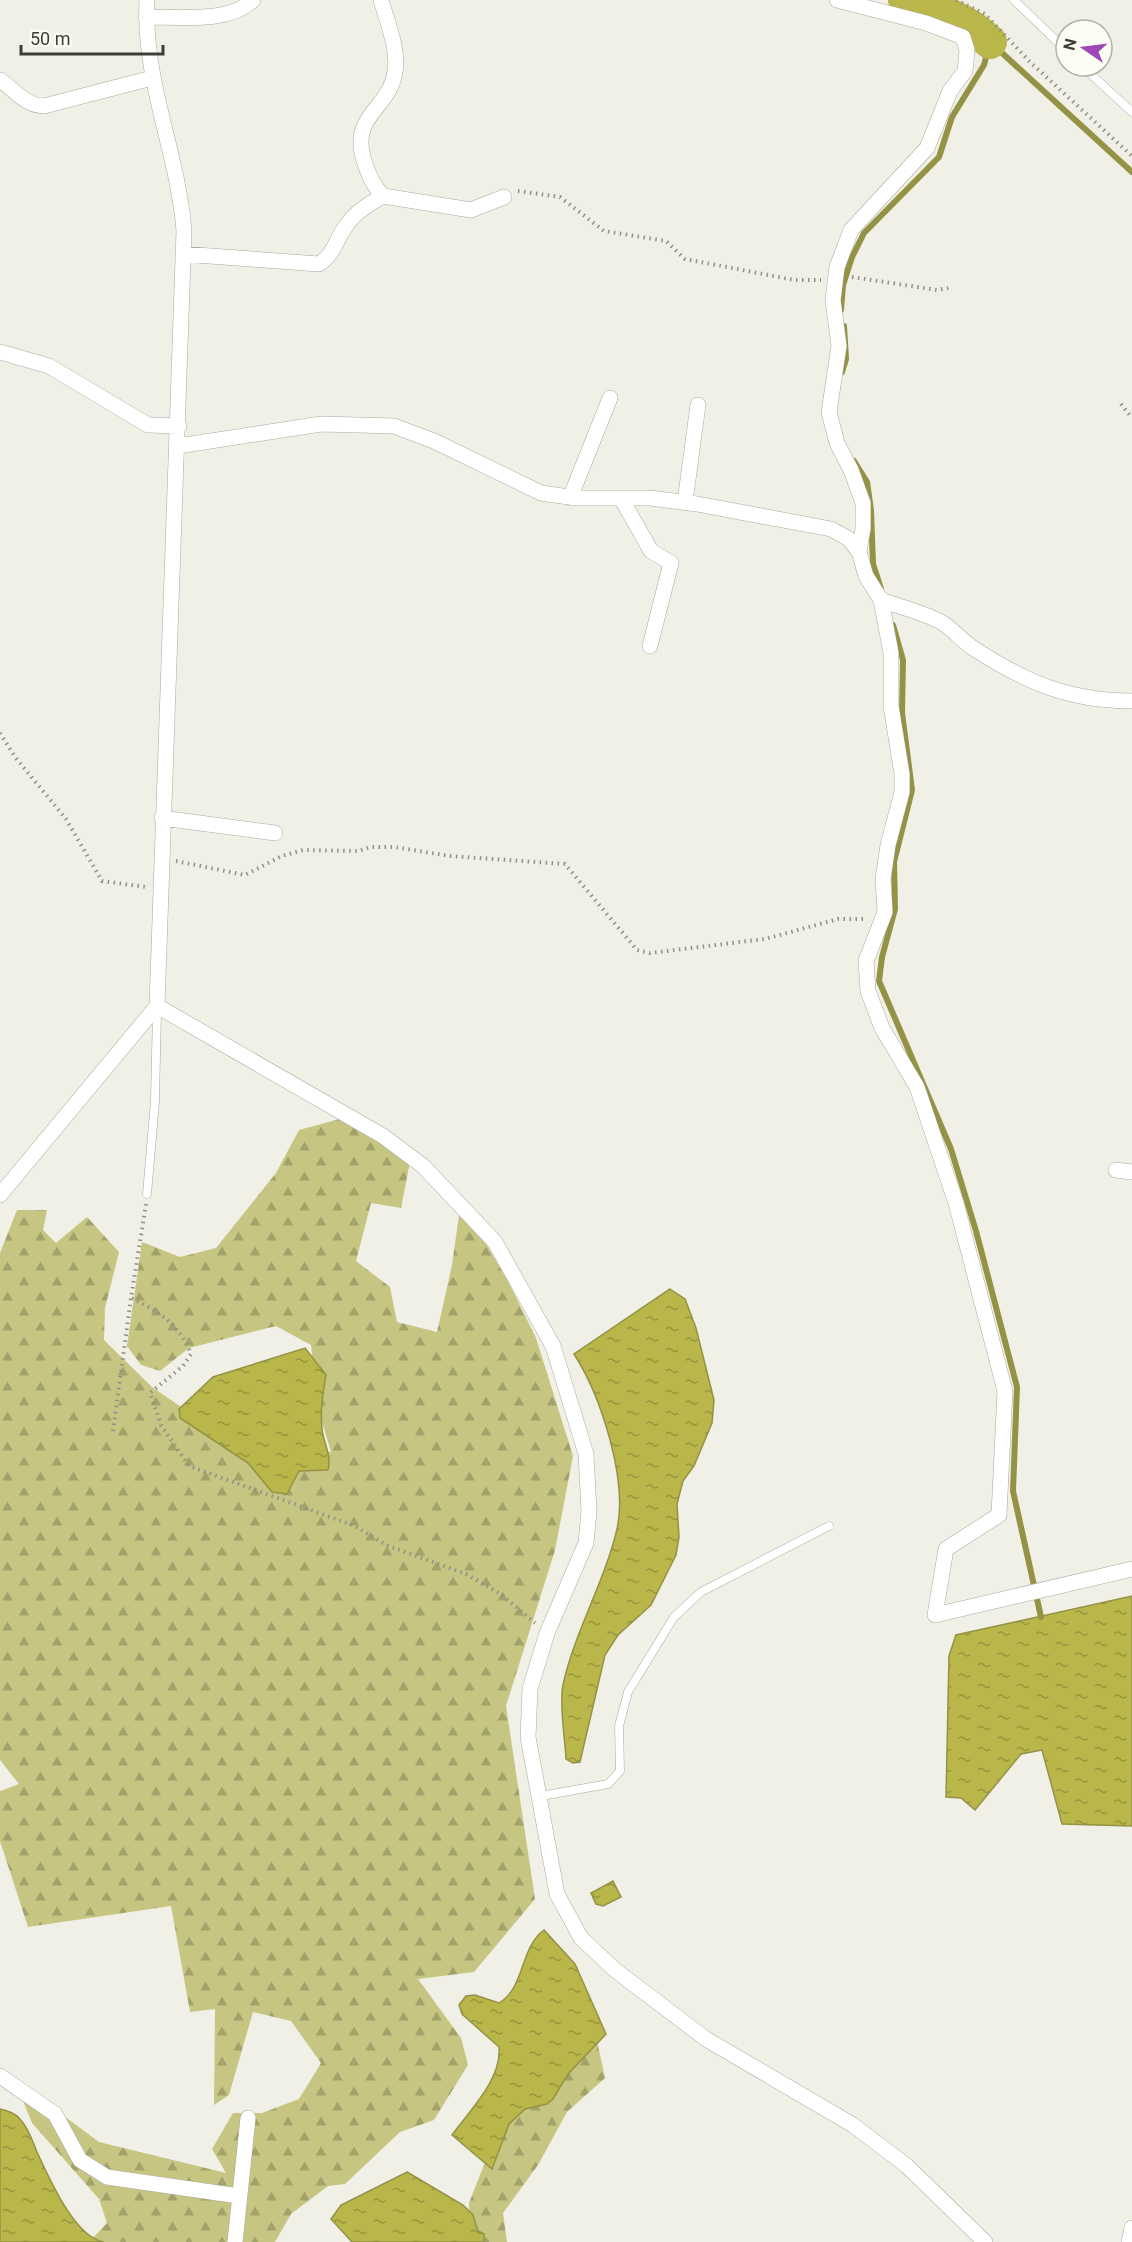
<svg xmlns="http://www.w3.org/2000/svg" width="1132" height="2242" font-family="Roboto,sans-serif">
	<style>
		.forest { fill: url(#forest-firs) }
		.water { fill: url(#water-ripples); stroke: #949245; stroke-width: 1.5 }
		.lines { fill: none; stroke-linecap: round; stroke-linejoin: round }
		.stream { stroke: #949245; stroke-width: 6 }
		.river { stroke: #b9b64a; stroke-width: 34 }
		.service-casing { stroke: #aaaaa1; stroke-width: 9 }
		.minor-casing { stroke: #aaaaa1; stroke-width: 16 }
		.path { stroke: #90908a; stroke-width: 4; stroke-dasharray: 1.5 4.5; stroke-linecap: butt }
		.service { stroke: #fff; stroke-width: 8 }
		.minor { stroke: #fff; stroke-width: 15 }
	</style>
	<defs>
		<pattern id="forest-firs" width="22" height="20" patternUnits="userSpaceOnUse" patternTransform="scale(1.5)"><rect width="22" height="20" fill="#c6c682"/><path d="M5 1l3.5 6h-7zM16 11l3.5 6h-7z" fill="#a2a26b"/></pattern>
		<pattern id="water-ripples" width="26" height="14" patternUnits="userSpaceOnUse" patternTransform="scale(1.5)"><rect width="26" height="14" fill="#b9b64a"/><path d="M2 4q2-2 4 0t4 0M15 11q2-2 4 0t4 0" fill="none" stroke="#98953f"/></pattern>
	</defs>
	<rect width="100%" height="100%" fill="#f0f0e6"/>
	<path class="forest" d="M347,1117L410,1162L401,1208L371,1203L356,1261L390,1287L397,1322L437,1332L452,1265L461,1201L509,1283L536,1338L573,1456L555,1550L506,1706L535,1899L474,1972L418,1979L461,2038L468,2065L434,2120L400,2132L345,2184L328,2186L291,2214L275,2242H89L107,2223L99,2199L32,2123L14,2079L99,2142L226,2173L212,2149L233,2113H262L299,2099L321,2063L291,2021L253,2012L229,2095L214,2105L215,2009L190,2012L171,1906L28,1927L0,1841V1791L19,1784L0,1760V1253L17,1210H47L43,1230L56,1243L87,1217L119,1252L105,1308L104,1340L152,1387L248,1453L294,1447L331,1452L317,1405L311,1345L276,1326L189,1348L160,1371L141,1365L127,1346L142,1242L180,1257L216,1248L276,1173L299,1130Z
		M596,2036L605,2078L567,2112L538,2165L503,2213L507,2242H470L469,2203L489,2152L497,2108Z"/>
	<path class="water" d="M670,1289L685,1299L696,1328L714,1400L712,1423L694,1466L683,1481L677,1504L679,1537L676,1555L651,1605L618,1635L605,1655L580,1762L573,1763L566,1759C565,1738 559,1705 563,1685C574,1633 605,1581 617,1529C628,1480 601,1396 574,1354Z
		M305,1348L326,1375C323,1392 320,1409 322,1428C323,1443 332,1454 328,1470L299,1471L287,1494L272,1492L248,1463L180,1418L179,1409L213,1377Z
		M1132,1596V1826L1062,1824L1042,1750L1021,1754L975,1810L961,1798L946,1797L949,1656L956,1635Z
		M613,1881L621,1897L603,1906L596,1904L591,1893Z
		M544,1930L575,1964L606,2034L568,2074L553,2099L547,2104L525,2109L509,2124L492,2169L452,2135C470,2110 502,2079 499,2047L462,2014L459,2005L466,1996L475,1995L499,2003C525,1988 520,1947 544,1930Z
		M0,2109C8,2111 15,2113 20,2119C28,2127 33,2142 37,2152C49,2178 75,2238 104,2242H0Z
		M407,2172L463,2205L473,2215L478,2231L484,2234V2242H352L331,2219L341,2205Z"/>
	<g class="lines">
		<path class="stream" d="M841,310L843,285L852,257L864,233L939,157L952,117L984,65L990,42L1132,172
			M842,372L846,359L844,326
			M854,461L867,482L871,510L873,564L881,589
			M893,625L903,660L902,713L912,790L894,862L895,909L882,957L879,981L951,1149L976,1231L1017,1387L1013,1491L1041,1617"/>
		<path class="river" d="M905,0C937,9 967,19 990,42"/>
		<g class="service-casing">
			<path id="service" d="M1014,0L1066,50
				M1082,66L1132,112
				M147,1194L155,1101L157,1010
				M541,1796L608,1784L620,1771L619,1726L628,1692L674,1617L701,1592L829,1526"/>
		</g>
		<g class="minor-casing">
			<path id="minor" d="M837,0L926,23L963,37L967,50L965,71L950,91L927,148L851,230L837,267L833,300L839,346L829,412L837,443L851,470L863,503V529L859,552
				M146,17C179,16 228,24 253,0
				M0,80C16,91 24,105 44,106L152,78
				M383,196L471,210L504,197
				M183,254L319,264C335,254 335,240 346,226C355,212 369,204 383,196C373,186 370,177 365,164C348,114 389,111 395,72C399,49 387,22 381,0
				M0,352L49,366L148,425L179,426
				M178,446L321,424L394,426L434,441L541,493L576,498H650L697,504L831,529L849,539L859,552L866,576L881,600L891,653V706L902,774V792L888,845L883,879L885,912L866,961L868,991L882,1028L917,1087L956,1203L1005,1391L999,1515L946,1549L935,1615L1132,1569
				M570,498L610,398
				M621,498L651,551L671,563L650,646
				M685,502L698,405
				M881,600C900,607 923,612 941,622C953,629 962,641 973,648C1025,682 1069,701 1132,701
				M162,818L275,833
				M157,1006L383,1136L423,1166L495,1242L553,1346L586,1454L589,1511L586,1543L547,1633L530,1689L528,1737L557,1894L581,1938L615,1970L706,2039L853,2125L907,2166L985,2242
				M1116,1170L1132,1172
				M0,1195L157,1006L184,231C178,152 143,82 147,0
				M0,2076L55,2114L80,2160L107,2177L239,2196
				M235,2242L248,2118
				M1129,2242L1132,2228"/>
		</g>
		<path class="path" d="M956,0L985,14L1030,62L1132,156
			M518,191L560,197L604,231L666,241L685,259L794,280H821
			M852,277L937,290L949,288
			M1121,404L1132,418
			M0,733L15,757L66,819L102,881L146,887
			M176,861L245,875L282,856L303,850L358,851L371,847H394L450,856L565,864L637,950L650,953L765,939L838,919H865
			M146,1204L131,1298C157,1310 181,1326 191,1354L183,1366L150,1393L161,1425L189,1466L355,1526L386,1545L466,1574L502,1595L535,1623
			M113,1431L131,1298"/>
		<use href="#service" class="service"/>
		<use href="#minor" class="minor"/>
	</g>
	<g transform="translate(1084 48) rotate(284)"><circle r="28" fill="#fdfef3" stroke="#b0b1a9" stroke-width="1.5"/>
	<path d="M0-4.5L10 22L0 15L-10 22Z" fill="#9d48b6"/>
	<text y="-9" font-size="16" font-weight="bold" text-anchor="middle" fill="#3d3d39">N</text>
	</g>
	<path d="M21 45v9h142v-9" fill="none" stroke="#3d3d39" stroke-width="3"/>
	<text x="30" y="45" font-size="18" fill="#3d3d39" stroke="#fdfef3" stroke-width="4.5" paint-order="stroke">50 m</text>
</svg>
